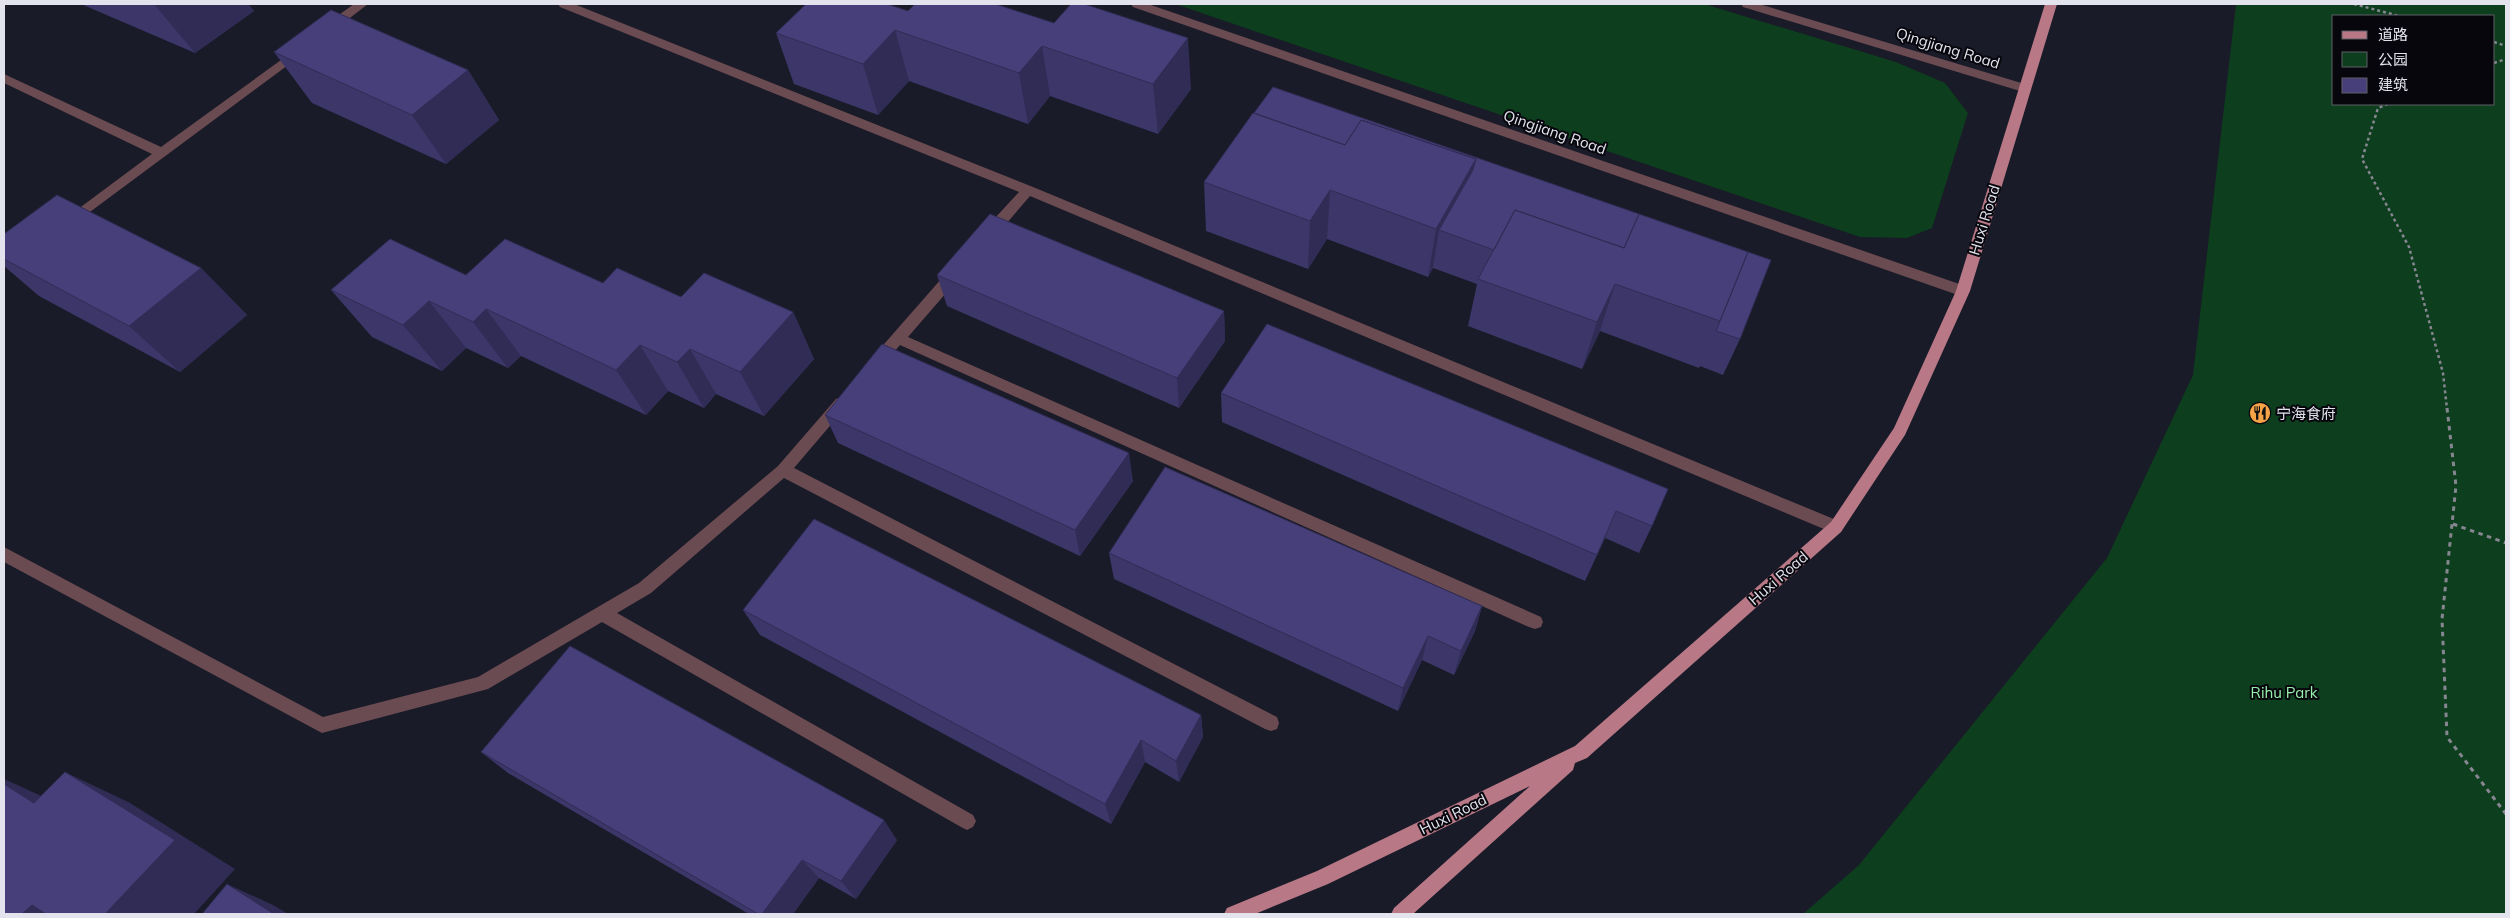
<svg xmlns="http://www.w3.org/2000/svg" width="2510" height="918" font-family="Mulish,'Noto Sans SC',sans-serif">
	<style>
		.green { fill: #0d3e1d; fill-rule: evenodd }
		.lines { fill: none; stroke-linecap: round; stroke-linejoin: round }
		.path-far1 { stroke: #868691; stroke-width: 2.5; stroke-dasharray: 3 3; stroke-linecap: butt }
		.path { stroke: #868691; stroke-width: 3; stroke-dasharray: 4.5 4.5; stroke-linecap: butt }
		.minor { fill: #6a4b51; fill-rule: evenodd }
		.major { fill: #b87886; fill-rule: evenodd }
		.wall { fill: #3c3669 }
		.shaded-wall { fill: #312c55 }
		.building { fill: #463f7a; stroke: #312c55 }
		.labels { text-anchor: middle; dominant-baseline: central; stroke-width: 4; stroke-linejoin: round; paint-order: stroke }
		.street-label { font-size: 15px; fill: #e3e3ed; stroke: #06060c }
		.poi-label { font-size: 15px; fill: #e3e3ed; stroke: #06060c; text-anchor: start }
		.park-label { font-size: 15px; fill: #97efab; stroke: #06060c }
	</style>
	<rect width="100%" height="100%" fill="#1a1b28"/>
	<path class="green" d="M1175,4H1704L1896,62L1945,83L1968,113L1932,228L1907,238L1860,237Z
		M2236,4H2506V914H1803L1859,865L2107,558L2193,375ZM2334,16H2494V104H2334Z"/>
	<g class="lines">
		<path class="path-far1" d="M2354,4L2399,16
			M2494,42L2506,46
			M2494,63L2506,59
			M2388,104L2378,108L2362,159L2409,247L2443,373L2447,409"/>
		<path class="path" d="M2447,408L2456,486L2442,619L2447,737L2506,814
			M2453,524L2506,543"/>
		<path class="minor" d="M354,4H368L333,31H325V25Z
			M558,4H574L1033,187L1841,522L1844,527L1841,532L1836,534L1831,532L1030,196L994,238H984L982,234L984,230L1019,192L560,7Z
			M1131,4H1148L1968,287L1970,291L1963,296L1958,295L1133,7Z
			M1741,4H1759L2028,85L2030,88L2028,91H2020L1743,7Z
			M299,47L303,48L305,51L303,54L71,226L64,221L66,218L152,154L4,83V74L161,147Z
			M954,269L961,274L959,278L908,337L1541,617L1543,622L1541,627L1535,629L1529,627L900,345L881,367H871L869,363L871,359L949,270Z
			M841,397L846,399L848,403L846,407L794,468L1277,717L1279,723L1277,729L1271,731L1265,729L784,478L651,593L617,613L973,815L976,821L973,827L967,830L961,827L602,622L488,689L322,733L4,562V547L323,717L478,677L639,583L778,466L836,399Z"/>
		<path class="major" d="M2045,4H2057L1970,291L1905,435L1841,532L1587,758L1575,763L1573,770L1413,914H1391L1394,908L1530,786L1328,884L1255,914H1224L1227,908L1317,871L1575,746L1831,522L1894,428L1956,291Z"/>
	</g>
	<path class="wall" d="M81,4H248L254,11L195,53Z
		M915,4L1191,89L1158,134L1050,96L1028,124L909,81L878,115L794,84L776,33L908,11Z
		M274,52L468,70L499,120L446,164L312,103Z
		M1253,113L1639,214L1740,339L1723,375L1700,366L1699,368L1600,331L1582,369L1468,326L1477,284L1433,268L1428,277L1327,239L1308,269L1206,231L1204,182Z
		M4,234L201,268L247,315L180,372L39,296L4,266Z
		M466,275L603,283L681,297L793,312L814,359L764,416L716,394L704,408L668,391L646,415L521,356L508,368L466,348L442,371L372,337L331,290Z
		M937,275L1224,311L1225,341L1179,408L947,306Z
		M1267,324L1652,526L1639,553L1605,538L1585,581L1222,422L1221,393Z
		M825,415L1133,481L1080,556L838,443Z
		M1109,553L1482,606L1475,631L1454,675L1422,660L1398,711L1114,579Z
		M743,610L1201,715L1203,737L1179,782L1145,762L1111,824L760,635Z
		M481,752L897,840L856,899L819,878L793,914H749L508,773Z"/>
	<path class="shaded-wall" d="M154,4H248L254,11L195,53Z
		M895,30L909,81L878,115L863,64Z
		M1188,38L1191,89L1158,134L1153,84Z
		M1042,46L1050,96L1028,124L1019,73Z
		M468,70L499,120L446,164L412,115Z
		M1476,159L1466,208L1439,230L1433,268L1428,277L1436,229Z
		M1330,190L1327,239L1308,269L1310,221Z
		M201,268L247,315L180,372L129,326Z
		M1615,284L1600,331L1582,369L1597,322Z
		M429,301L466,348L442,371L403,325Z
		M486,309L521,356L508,368L473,322Z
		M1224,311L1225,341L1179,408L1177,378Z
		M793,312L814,359L764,416L740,372Z
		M640,345L668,391L646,415L616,370Z
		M690,349L716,394L704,408L677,362Z
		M1129,453L1133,481L1080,556L1075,530Z
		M1482,606L1475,631L1454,675L1461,651Z
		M1428,636L1422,660L1398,711L1403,688Z
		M1201,715L1203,737L1179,782L1176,761Z
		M1141,740L1145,762L1111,824L1105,804Z
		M65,772L130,803L235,869L194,914H105Z
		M4,779L48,799L34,803L4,784Z
		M884,820L897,840L856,899L841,881Z
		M802,860L819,878L793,914H762Z
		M227,884L273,905L288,914H274Z
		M32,905L59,914H22Z"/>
	<path class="building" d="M806,4H887L908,11L915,4H995L1054,23L1071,4H1084L1188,38L1153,84L1042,46L1019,73L895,30L863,64L776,33Z
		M331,10L468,70L412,115L274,52Z
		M1273,87L1639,214L1624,248L1515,210L1494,250L1439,230L1473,170L1476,159L1361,120L1345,145L1254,113Z
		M1253,113L1345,145L1361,120L1476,159L1436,229L1330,190L1310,221L1204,182Z
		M57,195L201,268L129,326L4,259V234Z
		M1515,210L1624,248L1639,214L1748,252L1720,321L1615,284L1597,322L1478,279Z
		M990,214L1224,311L1177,378L937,275Z
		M390,239L466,275L505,239L603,283L617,268L681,297L704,273L793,312L740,372L690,349L677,362L640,345L616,370L486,309L473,322L429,301L403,325L331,290Z
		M1748,252L1771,260L1740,339L1716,331Z
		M1267,324L1668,489L1652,526L1616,511L1597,555L1221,393Z
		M882,344L1129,453L1075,530L825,415Z
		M1165,467L1482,606L1461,651L1428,636L1403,688L1109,553Z
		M814,519L1201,715L1176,761L1141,740L1105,804L743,610Z
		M570,646L884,820L841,881L802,860L762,914H758L481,752Z
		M65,772L175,840L105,914H46L32,905L22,914H4V784L34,803Z
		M227,884L274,914H202Z"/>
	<defs>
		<g id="restaurant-disc" transform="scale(1.125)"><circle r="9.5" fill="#f6a247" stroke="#06060c"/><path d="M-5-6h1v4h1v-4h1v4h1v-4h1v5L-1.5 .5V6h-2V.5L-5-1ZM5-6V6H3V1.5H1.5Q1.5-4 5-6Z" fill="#111"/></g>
	</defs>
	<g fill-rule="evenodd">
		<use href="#restaurant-disc" x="2260" y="413"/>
	</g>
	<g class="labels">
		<g class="street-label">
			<text transform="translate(1948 48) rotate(17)">Qingjiang Road</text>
			<text transform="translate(1555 132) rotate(19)">Qingjiang Road</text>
			<text transform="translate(1984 220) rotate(-73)">Huxi Road</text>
			<text transform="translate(1778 578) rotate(-41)">Huxi Road</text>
			<text transform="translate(1453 814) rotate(-26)">Huxi Road</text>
		</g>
		<g class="poi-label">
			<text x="2276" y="413">宁海食府</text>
		</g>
		<g class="park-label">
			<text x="2284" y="692">Rihu Park</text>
		</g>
	</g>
	<rect width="2510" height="918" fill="none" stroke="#e3e3ed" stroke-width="10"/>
	<rect x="2332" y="15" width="162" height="90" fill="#06060c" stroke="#5e5e66"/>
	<rect x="2342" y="31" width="25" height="8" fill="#b87886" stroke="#5e5e66"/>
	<text x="2378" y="40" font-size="15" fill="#e3e3ed">道路</text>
	<rect x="2342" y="52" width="25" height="15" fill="#0d3e1d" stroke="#5e5e66"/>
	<text x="2378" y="65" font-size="15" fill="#e3e3ed">公园</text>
	<rect x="2342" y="78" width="25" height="15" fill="#463f7a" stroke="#5e5e66"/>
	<text x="2378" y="90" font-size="15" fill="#e3e3ed">建筑</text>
</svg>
